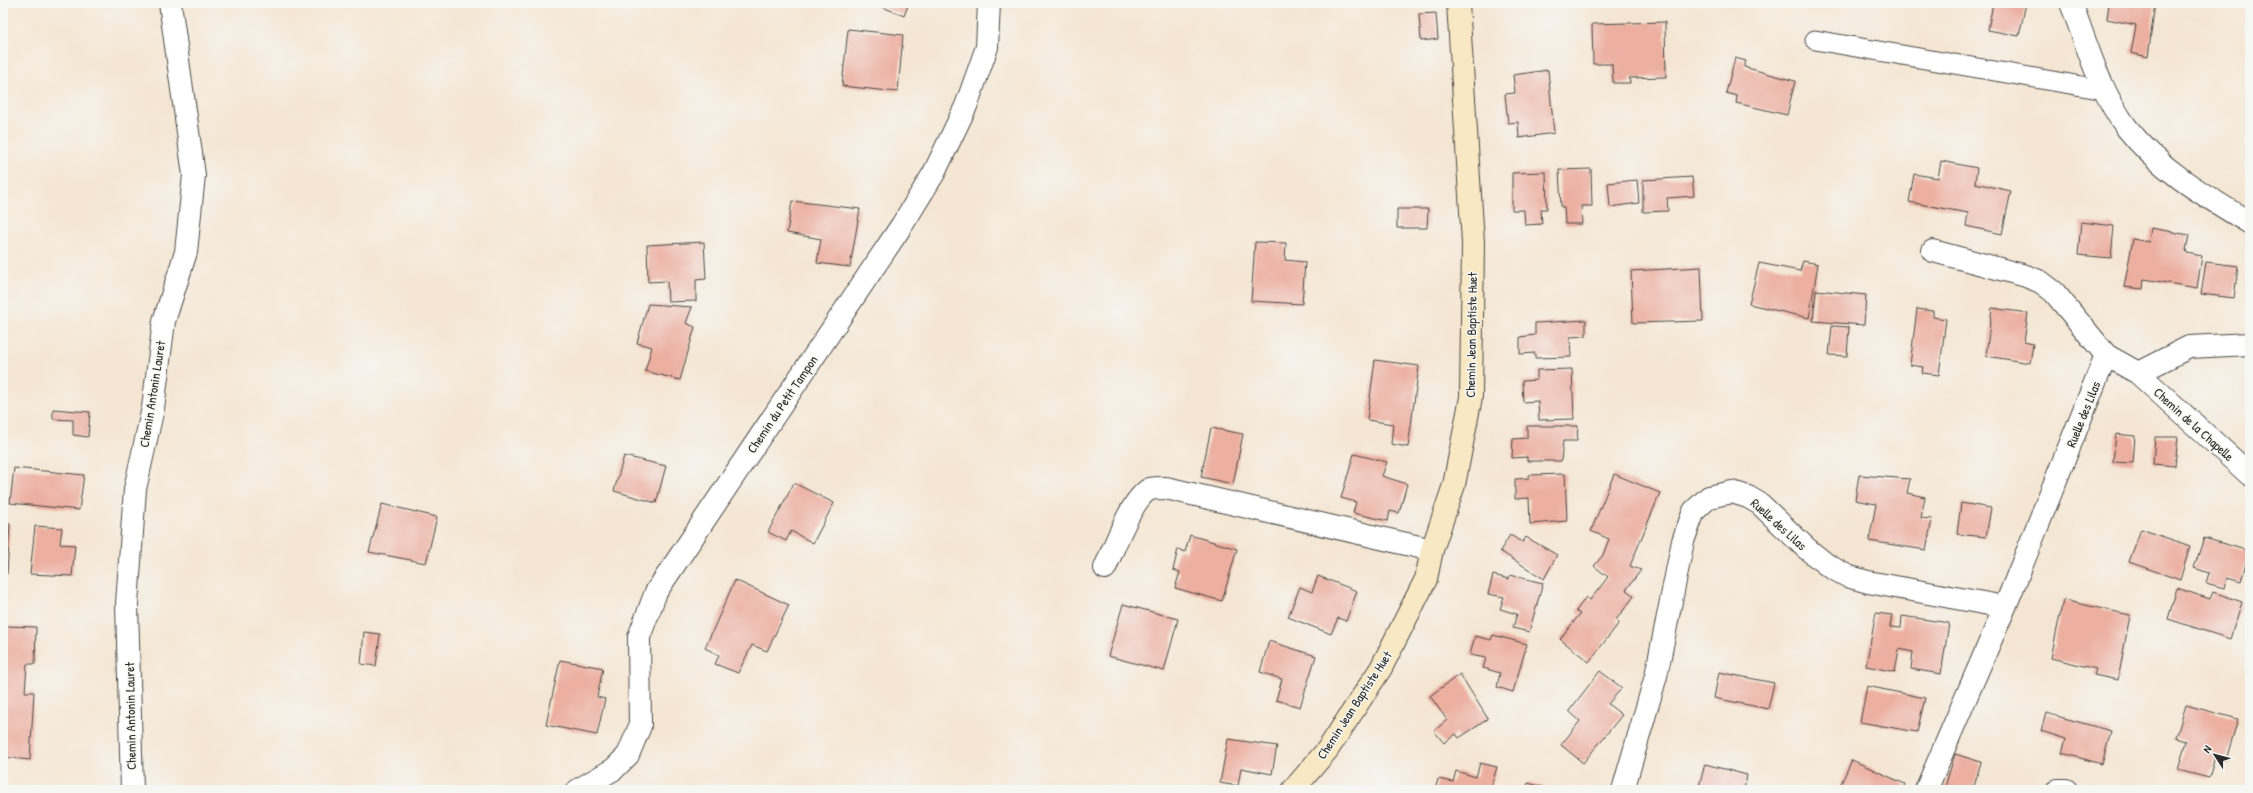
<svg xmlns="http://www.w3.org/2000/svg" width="2253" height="793" font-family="'Patrick Hand',sans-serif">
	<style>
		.building { fill: #ecafa0 }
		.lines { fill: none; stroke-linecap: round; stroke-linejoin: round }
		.lane-casing { stroke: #494744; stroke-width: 21 }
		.street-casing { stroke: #494744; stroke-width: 24 }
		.secondary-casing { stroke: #494744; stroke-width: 24 }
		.lane { stroke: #fff; stroke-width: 19 }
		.street { stroke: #fff; stroke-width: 22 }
		.secondary { stroke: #f8e8c3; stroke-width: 22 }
		.labels { text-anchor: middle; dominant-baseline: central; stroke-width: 3; stroke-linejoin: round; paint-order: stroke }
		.street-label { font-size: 13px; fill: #2b2b2b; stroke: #f6f6f2 }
	</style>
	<rect width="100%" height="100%" fill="#f6f6f2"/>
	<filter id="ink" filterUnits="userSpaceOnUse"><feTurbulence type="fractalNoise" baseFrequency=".025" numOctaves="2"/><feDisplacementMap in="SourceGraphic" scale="8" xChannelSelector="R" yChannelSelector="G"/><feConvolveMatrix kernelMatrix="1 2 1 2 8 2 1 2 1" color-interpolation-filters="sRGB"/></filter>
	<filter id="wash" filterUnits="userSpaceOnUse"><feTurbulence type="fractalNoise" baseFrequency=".012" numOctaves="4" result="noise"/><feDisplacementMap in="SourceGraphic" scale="16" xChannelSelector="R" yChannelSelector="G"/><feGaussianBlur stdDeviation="0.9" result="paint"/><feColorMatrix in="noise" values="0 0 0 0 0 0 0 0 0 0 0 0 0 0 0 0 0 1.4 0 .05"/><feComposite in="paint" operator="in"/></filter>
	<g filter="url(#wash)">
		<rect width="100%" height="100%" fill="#f4e6d3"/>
		<g id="blocks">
			<path class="building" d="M873,3H909L904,16Z
				M1993,3H2026L2019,36L1988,30Z
				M2109,3H2155L2148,57L2131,53L2136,25L2107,19Z
				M1436,13L1438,39L1421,41L1419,14Z
				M1665,22L1666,77L1629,78L1630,83H1613L1612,64H1593L1592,24Z
				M848,29L903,35L898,92L842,86Z
				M1735,58L1746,61L1744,67L1795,81L1787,115L1736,103L1737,96L1726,93Z
				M1548,70L1554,133L1519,138L1518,122L1508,123L1505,94L1515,93L1513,75Z
				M1941,161L1977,168L1975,183L2011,191L2002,234L1966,226L1968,213L1909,202L1914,174L1938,178Z
				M1591,169L1592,206H1581L1582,224H1565L1564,207H1561L1559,170Z
				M1546,172L1547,209H1541L1542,224L1525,225L1524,210H1512V173Z
				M1692,177L1694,196L1667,198L1668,211L1643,212V180Z
				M1637,180L1639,203L1610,207L1608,183Z
				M792,201L860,209L850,267L817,263L821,239L787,233Z
				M1397,209H1428L1427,228H1397Z
				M2081,222L2114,226L2111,258L2078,255Z
				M2151,228L2189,235L2186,250L2187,253L2202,256L2197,288L2144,279L2143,289L2124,287L2133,239L2149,242Z
				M704,242L706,279L696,280V301L668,302L667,281L648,282L647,245Z
				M1255,242L1286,243L1285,260L1305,262L1302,304L1251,301Z
				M1803,261L1818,264L1809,318L1749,304L1759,263L1800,271Z
				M2206,262L2238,266L2234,298L2201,294Z
				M1701,267L1703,321L1633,323L1631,271Z
				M1816,290L1866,295L1864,325L1813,321Z
				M648,304L692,307L686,323L695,327L680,380L645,371L652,347L637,343Z
				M1992,308L2028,313L2024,342L2033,344L2030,363L1986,356Z
				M1917,309L1933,311V317L1946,319L1939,375L1922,373L1923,367L1910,365Z
				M1586,320V336L1570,337L1571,357L1535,358V353L1520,354V337L1535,335V323Z
				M1832,326L1849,327L1847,356L1829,355Z
				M1375,360L1419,366L1408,447L1391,444L1393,424L1367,420Z
				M1572,369L1574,419L1539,420L1538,401L1523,402L1522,381L1537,380V370Z
				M53,409L90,412L88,437L73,435V420L53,419Z
				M1527,426H1578L1577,441H1563L1561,461H1527V457L1512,458L1513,439L1527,438Z
				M1211,428L1243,434L1233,484L1201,477Z
				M2116,434L2135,436L2133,463L2113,462Z
				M2155,437H2178L2175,466L2153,464Z
				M1354,454L1387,462L1382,476L1407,484L1399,513L1390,511L1388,521L1353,513L1356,502L1341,498Z
				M624,456L666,466L656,503L614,491Z
				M14,468L84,475L79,510L10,503Z
				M1565,474L1567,521L1530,524L1529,498L1515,499V479L1529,478V475Z
				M1614,474L1660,493L1630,566L1641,570L1626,590L1634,596L1616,620L1619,623L1589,662L1560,639L1580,614L1576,611L1586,597L1590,600L1608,577L1594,566L1603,555L1609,539L1591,531Z
				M1859,475L1910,479L1907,493L1925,497L1921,518L1932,519L1926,550L1869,541L1876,504L1855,500Z
				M794,483L834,503L813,543L791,531L786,541L768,532Z
				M1961,503L1991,508L1986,537L1957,534Z
				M382,504L437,517L426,563L369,552Z
				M3,523L10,524L7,574H3Z
				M35,526L62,528L60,544L75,545L72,576L30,574Z
				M2141,529L2190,546L2180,580L2129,562Z
				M1190,535L1237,549L1222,601L1175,588L1180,572L1173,570L1178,549L1185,552Z
				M1510,535L1523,542L1526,537L1557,555L1544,579L1500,551Z
				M2204,538L2249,551L2241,582L2227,578L2224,588L2206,583L2209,573L2194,568Z
				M1493,575L1509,579L1510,575L1543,583L1529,632L1513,628L1517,614L1500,609L1504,597L1488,594Z
				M1318,576L1357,591L1346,621L1338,618L1331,634L1288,617L1300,587L1312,592Z
				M735,580L789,605L767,651L752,645L738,673L715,664L719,655L705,648Z
				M2177,588L2210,599L2213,592L2242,602L2230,639L2168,619Z
				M2063,600L2130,615L2118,680L2094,675L2096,669L2051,658Z
				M1123,604L1178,619L1164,671L1108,656Z
				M1876,613L1892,615L1890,627L1901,628L1902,616L1949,623L1941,674L1911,669L1913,652L1899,649L1895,672L1866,666Z
				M3,626L36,627L35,664H27L25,692H34L30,760L3,757Z
				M364,632L380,634L376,666L361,664Z
				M1493,635L1527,644L1513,692L1497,687L1500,673L1483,668L1486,658L1470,655L1475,636L1491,640Z
				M1269,641L1316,656L1300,707L1276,700L1282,679L1260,672Z
				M560,660L603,668L597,697L605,699L597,735L546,725Z
				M1600,671L1622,688L1608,704L1622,715L1583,763L1561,745L1580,721L1569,711Z
				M1719,672L1774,683L1768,709L1714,698Z
				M1460,674L1488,719L1459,738L1456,734L1444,743L1434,731L1447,720L1430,696Z
				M1867,686L1925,698L1917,732L1860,722Z
				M2186,705L2238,719L2226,760L2215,757L2209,778L2178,770L2186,741L2176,738Z
				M2046,713L2111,731L2102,764L2062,753L2066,739L2041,731Z
				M1228,739L1277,746L1272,774L1241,768L1238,786L1220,783Z
				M1955,754L1981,762L1973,790H1944Z
				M1852,760L1905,784L1902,790H1838Z
				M1480,763L1497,767L1490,790H1435L1438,779L1453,782L1456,771L1476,777Z
				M1705,764L1747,775L1744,790H1698Z
				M1528,783L1553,790H1526Z"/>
		</g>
	</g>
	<g filter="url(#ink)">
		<use href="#blocks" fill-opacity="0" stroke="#494744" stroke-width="1"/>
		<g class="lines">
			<g class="lane-casing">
				<path id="lane" d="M1815,40L2105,90"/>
			</g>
			<g class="street-casing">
				<path id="street" d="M2071,3C2087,45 2100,92 2127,128C2160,170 2205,196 2250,223
					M1933,251L2026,276L2041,282L2054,292L2106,355L2138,373
					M2250,344L2189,347L2138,373L2250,475
					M1105,568C1113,550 1132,497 1150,489C1154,488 1161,488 1166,488L1432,550
					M132,790L127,604L135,489L153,408L164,321L186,252L194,175L170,3
					M578,790L614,769L628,755L640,726L639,637L656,592L902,225L934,173L966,106L987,47L989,3
					M1623,790L1656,676L1683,541L1694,511L1709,497L1732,492L1748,497L1760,504L1806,548L1827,565L1847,576L1868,582L2005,607
					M1926,790L2005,607L2106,355
					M2058,790H2066"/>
			</g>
			<g class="secondary-casing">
				<path id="secondary" d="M1293,790L1328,749L1381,668L1426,579L1432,550L1454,485L1471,397L1473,243L1458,3"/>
			</g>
			<use href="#lane" class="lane"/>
			<use href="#street" class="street"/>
			<use href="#secondary" class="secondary"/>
		</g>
	</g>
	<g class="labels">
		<g class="street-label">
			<text transform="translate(1471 335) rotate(-89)">Chemin Jean Baptiste Huet</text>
			<text transform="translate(152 394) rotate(-81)">Chemin Antonin Lauret</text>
			<text transform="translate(782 404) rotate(-56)">Chemin du Petit Tampon</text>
			<text transform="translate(2083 414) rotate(-68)">Ruelle des Lilas</text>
			<text transform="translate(2194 424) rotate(42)">Chemin de la Chapelle</text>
			<text transform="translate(1779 524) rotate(42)">Ruelle des Lilas</text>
			<text transform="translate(1354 705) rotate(-57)">Chemin Jean Baptiste Huet</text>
			<text transform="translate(130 716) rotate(-91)">Chemin Antonin Lauret</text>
		</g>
	</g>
	<rect width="2253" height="793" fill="none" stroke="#f6f6f2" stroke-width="16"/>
	<g transform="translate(2215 755) rotate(306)" stroke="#f6f6f2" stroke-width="3" paint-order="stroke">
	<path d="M0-3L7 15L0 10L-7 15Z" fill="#2b2b2b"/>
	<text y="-6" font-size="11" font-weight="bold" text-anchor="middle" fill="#2b2b2b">N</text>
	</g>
</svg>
